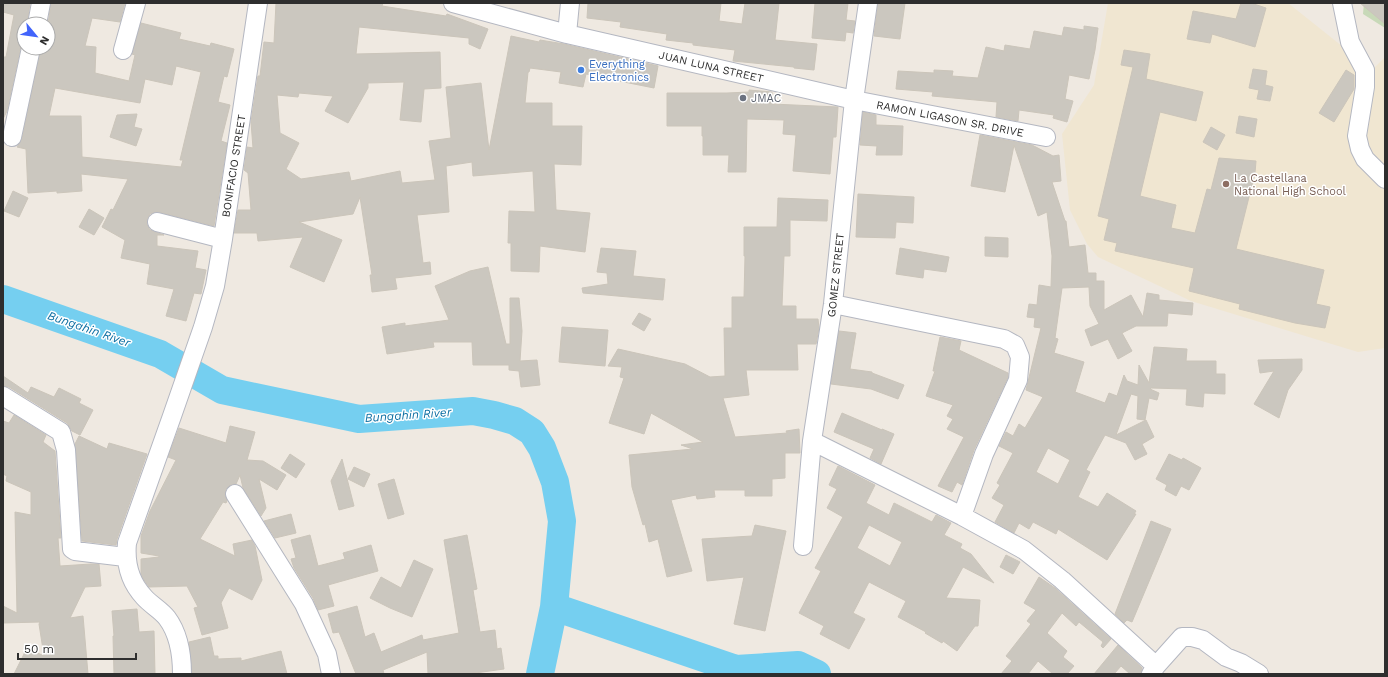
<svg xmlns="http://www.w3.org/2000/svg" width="1388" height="677" font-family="'Work Sans',sans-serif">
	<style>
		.education { fill: #f0e6d1 }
		.cemetery { fill: #c8d9b8 }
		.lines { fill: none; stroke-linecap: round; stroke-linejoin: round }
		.river { stroke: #75cff0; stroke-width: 28 }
		.building { fill: #cbc7bf; stroke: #cbc5ba; fill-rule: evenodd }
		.minor-casing { stroke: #b4b7c1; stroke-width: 20 }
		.minor { stroke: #fff; stroke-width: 18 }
		.shop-dot { fill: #3f7fe0; stroke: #fff; stroke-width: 1.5 }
		.worship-dot { fill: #6b7280; stroke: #fff; stroke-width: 1.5 }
		.education-dot { fill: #8d6e63; stroke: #fff; stroke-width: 1.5 }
		.labels { text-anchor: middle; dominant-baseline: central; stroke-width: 3; stroke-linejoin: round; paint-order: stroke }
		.shop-label { font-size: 11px; fill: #366cbe; stroke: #fff; text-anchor: start }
		.street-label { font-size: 11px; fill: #2e2e2e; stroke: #fff }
		.worship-label { font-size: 11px; fill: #5b616d; stroke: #fff; text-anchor: start }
		.education-label { font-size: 11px; fill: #785e54; stroke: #fff; text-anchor: start }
		.water-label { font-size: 12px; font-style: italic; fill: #0d6fa3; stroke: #fff }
	</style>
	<rect width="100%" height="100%" fill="#efe9e1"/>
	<path class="education" d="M1108,3H1288L1372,70L1385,57V348L1358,352L1191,301L1098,257L1087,244L1070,210L1062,134L1094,85Z"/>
	<path class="cemetery" d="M1364,3H1385V28L1363,14Z"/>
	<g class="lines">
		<path class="river" d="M3,299L160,354L222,390L359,419L473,411L494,415L515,421L532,432L542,448L555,482L562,521L554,607L540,674
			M554,607L736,669L798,665L817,674"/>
	</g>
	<path class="building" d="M3,3H30L27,24H24V40L21,46L7,111L3,119V57H6L14,15L3,12Z
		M51,3H125L120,22L92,18L85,46L96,47L95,73L129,81L135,55L132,54L141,23L181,33L179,39L210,46L211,43L234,49L227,77L224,76L218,102L230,105L221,141L227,143L214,226L159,212H155L150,214L147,220V225L150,230L164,235H157V246L198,251L195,268L206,270L201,294L194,293L186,321L166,316L174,289L147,284L150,264L121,258L125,240L102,227L111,209L113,210L128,179L81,174L82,191L57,193V191L28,193L26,149L17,147L22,139L41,48H48V24ZM176,66L201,72L180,160H183L181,167L82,157L81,116H49L55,88L140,103L145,79L172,85Z
		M276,3H383L382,6L446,16L447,14L488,29L480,49L469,44V38L359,27L356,54L440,52L441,88L424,89L421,122L400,120L404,82L368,83V88L348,123L325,111L333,96L299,93L298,97L277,95L280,133L299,143L286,169L301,179L349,172L351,181L400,171L402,183L435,180L429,141L451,138L446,87L481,83L489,150L511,36L539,42L540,40L564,44L658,66L654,88L614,80V78L586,74L583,87L559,83L561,72L530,68L529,72H528L525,103H552V126H582L581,165L554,164L556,210L590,213L585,252L540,246L539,272L511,271V243H508L509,211L535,212L533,171L473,176L472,162L446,166L449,212L417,215L423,263L430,262L431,274L395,278L397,289L372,292L370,275H372L360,197L353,214L299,222L342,240L324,282L290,267L303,237L258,241L257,233H234L238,210H251L248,173L244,170L247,147L253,148L251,122L258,76H260L264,42L274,43Z
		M588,3H721L719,21L742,24L745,3H779L775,40L817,44L814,70L794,68V67L733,61L735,50L693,45V43L666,40L667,34L620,27L621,22L587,18Z
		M815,3H848L846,20L855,21L853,33L846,32L845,41L812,38Z
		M878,3H905L900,39L874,36Z
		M1241,3H1251L1266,8L1255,47L1212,34L1210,43L1187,39L1193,11L1236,19Z
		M1360,3H1385V24Z
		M1084,26L1098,28L1095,50L1089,79L1069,75L1065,99L1073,101L1067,122L1053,118L1054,115L1019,110L1018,121L996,117L997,102L932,96L933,92L896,89L898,71L934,73V70L953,71L952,76L978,78L986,47L1004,51L1005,45L1030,49L1034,31L1062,36L1064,27L1084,30Z
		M1124,50L1150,54L1146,79L1203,92L1196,121L1160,112L1140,196L1176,205L1171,228L1195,233L1207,189L1211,190L1219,158L1256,161L1255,173L1236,249L1324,270L1316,304L1330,307L1325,328L1295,323L1239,309L1240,304L1189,291L1194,268L1115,251L1117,243L1104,240L1109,219L1098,216L1133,67L1121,65Z
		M1253,69L1267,71L1265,85L1273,87L1270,101L1257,99L1259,90L1249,88Z
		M1346,70L1354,75V89L1334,122L1319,113Z
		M749,90L772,92V104L838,107L836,137H833L830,174L793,171L796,135L783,134L784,120L747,119L746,172H728L729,155H703V136H702V126H667V93H727L749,92Z
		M863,112L876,115V125L903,126L902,155H876L877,146L860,145Z
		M137,114L134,127L142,129L136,146L110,137L117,115Z
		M1239,116L1257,119L1254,137L1236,133Z
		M1211,127L1225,135L1217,150L1203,142Z
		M980,135L1032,145L1053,156L1059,155L1061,181L1052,182L1065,221H1066L1069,247L1085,245L1088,273H1096V281H1104V310L1131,295L1143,317L1147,293L1159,295V300L1193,303L1192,315L1168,313L1167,326H1136L1122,333L1132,351L1118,359L1108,339L1091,346L1085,330L1099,324L1090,306L1089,287L1062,288L1055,338L1058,339L1054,353L1084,362L1075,392L1105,403L1109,393L1117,396L1124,375L1127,381L1138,385L1139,365L1149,383L1154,347L1187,349L1186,361H1216V374H1225V394L1204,393L1203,407L1186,405L1187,389L1151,388L1150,389L1159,393L1157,400L1149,398L1145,420L1137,419L1138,396L1131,394L1116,435L1146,420L1154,437L1142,444L1147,454L1135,460L1126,443L1105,435L1086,470L1090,472L1078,497L1098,507L1107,493L1136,511L1134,514H1136L1107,560L1058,529L1056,534L1033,522L1029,529L1019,523L1014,533L995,522L1004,505L992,498L1000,485L997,483L1013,453L999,446L1006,432L1013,436L1019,424L1025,428L1043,397L1026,390L1041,328L1034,327L1035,318L1027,317L1029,304L1037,305L1039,285L1051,287L1052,256L1047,212L1038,216L1014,145L1005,192L971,186ZM1048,448L1070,460L1058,484L1036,472Z
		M13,191L28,198L19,217L4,211Z
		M858,194L914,197L913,223L896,222L895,238L856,237Z
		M778,198L828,200L827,221L790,220V256H784L782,306H796V319H818L819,328L816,344H797L798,370H746L749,395L723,398L735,437L787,433L786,431L799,429L800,453H785V478L772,479V496H745V490H714L715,497L697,499L696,495L671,500L692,571L667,577L658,539L649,542L645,524L643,525L632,487L629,455L693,449L681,445L703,442L651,413L644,434L609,423L624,378L620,377L622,367L608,366L618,349L685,364L710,377L725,376L724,328H732V297H744L745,256H744V227H777Z
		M89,209L104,218L94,235L79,227Z
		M985,237L1008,238V257L985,256Z
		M601,248L636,251L633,276L665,279L663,300L583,293L582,288L608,284L607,273L597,272Z
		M900,248L949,257L946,272L924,269L923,278L896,274Z
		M488,267L506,344H510V298H519L522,331L520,361L537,360L540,385L521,387L519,371L509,370V365H473L472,342H433L434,347L387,354L382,327L405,323V326L449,320L435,286L470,271Z
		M639,313L651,319L644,331L632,324Z
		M562,327L608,330L605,366L559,362Z
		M839,331L856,333L850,369L872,372V373L904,385L898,399L871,389L831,384Z
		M940,337L961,341L959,350L1008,373V377L974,450L962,485L957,482L952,492L938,486L964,437L947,429L953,419L947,416L953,405L926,396L935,371H933Z
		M1302,359V370L1288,390L1279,418L1254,404L1274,371L1260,373L1258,360Z
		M3,376L28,393L31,387L54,397L59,388L81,399L79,403L93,410L80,435L72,431L67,423L9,387L3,386Z
		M842,413L882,430V429L894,434L881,464L870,458L874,449L834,432Z
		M14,415L46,435L43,442L55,451L61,538H58L60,566L91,564H99L101,586L85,587L70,618L83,616L88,674H14L27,648L44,656L39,624L40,622L3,623V606L17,613L15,512L31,515V492L6,481L7,476L3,474V421L9,423Z
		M230,426L255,432L247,460L263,461L286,475L277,490L259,479L266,508L261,516L243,488L240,475L236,484L230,485L226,489L225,495L227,501L226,503L223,502L200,539L235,556L233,544L252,540L255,546L262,580L252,600L229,588L221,603L228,628L202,635L194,608L198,607L187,586L149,587L144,580L141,574V559L159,557V556L141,553V536L150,511L176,460L168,457L179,428L226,443Z
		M79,436L107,449L109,443L147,454L117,539L116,545L82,541L75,444Z
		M290,454L305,464L296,478L281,468Z
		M1169,454L1182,460L1183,458L1201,468L1189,490L1181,486L1176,496L1165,490L1167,485L1156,479Z
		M342,459L354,506L339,510L331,481Z
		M838,466L875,485L866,503L889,515L894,503L932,522L936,515L951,523L944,535L962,544L960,548L971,554L994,583L963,567L946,598L980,600L978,626H975L957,651L943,641L942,643L925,633L926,632L898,617L906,601L869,582L853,613L865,619L849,649L820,634L824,626L799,613L821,571L815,568L843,517L827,508L837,489L829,485ZM869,525L902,542L890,566L857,548Z
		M354,467L370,474L364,487L348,479Z
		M394,479L404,514L388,519L378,484Z
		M291,514L296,533L275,538L264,521Z
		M1151,521L1171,529L1132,622L1127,620L1124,623L1115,614Z
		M755,525L786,531L765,631L734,624L744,577L707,581L702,539L752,536Z
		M310,535L318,566L345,559L343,553L371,545L378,571L328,585L334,606L318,610L313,598L294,568L291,559L296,558L291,540Z
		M467,535L477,589L473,590L480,632L495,630L497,649L501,648L504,669L468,674H428L427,652L383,670L384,674H356L339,632L333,633L328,614L357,606L365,637L374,633L381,652L422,635L423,640L459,633L444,540Z
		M1006,555L1020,562L1013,574L1000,567Z
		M414,560L433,569L412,617L390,608L370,598L381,577L401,588Z
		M1039,577L1055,588L1111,639L1103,648L1101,646L1103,642L1079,622L1076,626L1062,613L1047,633L1067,651L1063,657L1074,666L1067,674H1053L1038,661L1028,674H1001L1012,661L1006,656L1031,624L1027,621L1036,610L1024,603Z
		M137,609L139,632L154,631L155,674H114L113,636H114L112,611Z
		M210,637L214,656H218V659L241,658V661L281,651L287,674H192L189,642Z
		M1118,645L1142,668L1141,674H1130L1121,666L1114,674H1094Z"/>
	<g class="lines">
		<g class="minor-casing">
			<path id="minor" d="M453,3L567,34L854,100L1046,137
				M1342,3L1350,42L1365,70V87L1357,136L1360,149L1365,159L1385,179
				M37,24L41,3
				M567,34L570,3
				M123,50L136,3
				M12,137L31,48
				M157,222L223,239
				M833,304L1004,339L1015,345L1020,357L1018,380L984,454L962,516
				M3,396L61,432L66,450L72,549L75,551L125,557
				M812,441L962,516L1024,550L1062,580L1156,666
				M235,494L304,604L327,654L331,674
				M803,546L812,441L833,304L854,100L868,3
				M182,674C182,655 179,634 167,618C161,610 151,605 144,597C130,582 125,564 127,543L172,416L203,327L215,286L223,239L258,3
				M1151,674L1156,666L1182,637H1192L1203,640L1226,657L1241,663L1259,674"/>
		</g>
		<use href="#minor" class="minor"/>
	</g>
	<circle class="shop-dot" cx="581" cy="70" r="4"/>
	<circle class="worship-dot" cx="743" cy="98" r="4"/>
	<circle class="education-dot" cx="1226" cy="184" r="4"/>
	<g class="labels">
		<g class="shop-label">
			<text x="589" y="64">Everything<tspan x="589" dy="13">Electronics</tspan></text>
		</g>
		<g class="street-label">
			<text transform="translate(711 67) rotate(13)">JUAN LUNA STREET</text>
			<text transform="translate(950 119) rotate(11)">RAMON LIGASON SR. DRIVE</text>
			<text transform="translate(234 166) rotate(-81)">BONIFACIO STREET</text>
			<text transform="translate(836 275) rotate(-84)">GOMEZ STREET</text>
		</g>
		<g class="worship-label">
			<text x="751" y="98">JMAC</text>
		</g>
		<g class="education-label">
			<text x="1234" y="178">La Castellana<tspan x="1234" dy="13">National High School</tspan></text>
		</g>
		<g class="water-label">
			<text transform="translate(89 329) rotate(19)">Bungahin River</text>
			<text transform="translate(408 415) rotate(-4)">Bungahin River</text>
		</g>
	</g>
	<rect width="1388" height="677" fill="none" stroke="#2e2e2e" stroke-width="8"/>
	<g transform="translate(36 36) rotate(119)"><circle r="19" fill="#ffffff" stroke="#ababab"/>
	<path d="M0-3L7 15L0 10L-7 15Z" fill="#4264fb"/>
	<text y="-6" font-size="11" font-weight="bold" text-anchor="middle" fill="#2e2e2e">N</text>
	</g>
	<path d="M18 653v6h118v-6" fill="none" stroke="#2e2e2e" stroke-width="2"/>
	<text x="24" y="653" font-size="12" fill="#2e2e2e" stroke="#ffffff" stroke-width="3" paint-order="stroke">50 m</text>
</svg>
